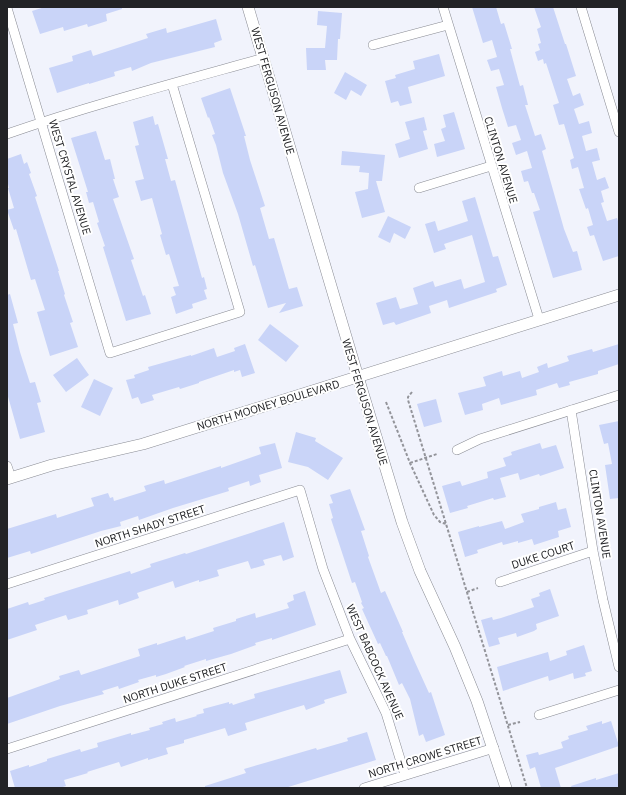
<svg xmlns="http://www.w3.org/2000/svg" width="626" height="795" font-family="'IBM Plex Sans',sans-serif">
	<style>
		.building { fill: #c9d4f8 }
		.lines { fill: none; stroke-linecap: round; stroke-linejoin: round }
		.minor-casing { stroke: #8a8c94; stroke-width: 10 }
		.tertiary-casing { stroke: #8a8c94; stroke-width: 12 }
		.path { stroke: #93949a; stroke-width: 2; stroke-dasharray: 3 2; stroke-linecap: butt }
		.minor { stroke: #fff; stroke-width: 9 }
		.tertiary { stroke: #fff; stroke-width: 11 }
		.labels { text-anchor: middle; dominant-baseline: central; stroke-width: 4; stroke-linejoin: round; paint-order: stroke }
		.street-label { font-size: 11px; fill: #222326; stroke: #fff }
	</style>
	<rect width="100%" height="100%" fill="#f1f3fc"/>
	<path class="building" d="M45,7H122V9L106,14L107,21L88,27L87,24L64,31L63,27L40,34L32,11Z
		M472,7H496L501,24L504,23L512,49H510L520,86L523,85L528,105H525L535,136L541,134L546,149L542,151L564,229L573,252L577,251L582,270L553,278L533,212L540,210L534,193H532L528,181L524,182L521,171L532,168L527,151L516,155L512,143L521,140L516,125L508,127L502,108L496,87L504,85L499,69L491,71L487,60L497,57L492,40L483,43Z
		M534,7H553L565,44H566L576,76L567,79L573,96L580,93L584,105L574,109L579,124L589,121L592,133L582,136L586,151L597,148L600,160L592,162L597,180L605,177L609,188L601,191L604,202L601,203L607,221L617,218L619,224V256L603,261L594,235L590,236L587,227L593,225L588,208L586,209L579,189L584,188L578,167L572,169L570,160L574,158L564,124L559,125L553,105L559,103L546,63L544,64L543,59L538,61L535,52L540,50L538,44L541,43L537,29L541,27Z
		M318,11L342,13L340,39H338L337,60H325L326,70H307L306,48H325L327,26L317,25Z
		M216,19L222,40L214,43L215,47L151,63L132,71L131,67L114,72L115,76L89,84V83L57,93L49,68L73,61L72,56L91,50L93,56L148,38L146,34L166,28L167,33Z
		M439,54L445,76L408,87L412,103L400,106L398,101L391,103L385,81L396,78L395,75L415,69L413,61Z
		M345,72L367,85L361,96L351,90L346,100L334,93Z
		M230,88L246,136H244L250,160L265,206L260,208L269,239L274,238L289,289L297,287L303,306L279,313L286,303L268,308L255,265L253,266L238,214L223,173L216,145L212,135L215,134L209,117L208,118L201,98Z
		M454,112L465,149L437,157L434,144L445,141L441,129L446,127L443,115Z
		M153,116L155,125L158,124L168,159H165L171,181L175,180L202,278L204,277L207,289L204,290L207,299L192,304L193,308L176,314L171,297L176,295L173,287L179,286L169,254L166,255L160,235L162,234L152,198L141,201L135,181L144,179L135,146L139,145L133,122Z
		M424,117L427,130L423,131L428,149L399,158L395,144L410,139L405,122Z
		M96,131L105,160L110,159L115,179H113L119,197L113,199L134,259L131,260L143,296L145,295L151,314L126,321L103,247L105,246L97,223L99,222L93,202L89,203L86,192H88L71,138Z
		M342,151L385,155L382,181H376L385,212L362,218L355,192L368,189L369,173L359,172L360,166L341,165Z
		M21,154L24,164L27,162L31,173L29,174L37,196L35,197L59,271H58L65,294L64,295L73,322L70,323L78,347L50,356L37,312L45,310L35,279L31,280L16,229L14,230L7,210L14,208L8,188H9L7,180V159Z
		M475,197L493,257L498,256L507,285L496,289L497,292L449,308L447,300L429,306L431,313L396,325L394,322L383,325L376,303L396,297L400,309L418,304L413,288L433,281L435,287L461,279L464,289L485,282L472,235L444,244L446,249L434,253L425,224L435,221L438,231L468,221L462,201Z
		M388,216L411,227L405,239L394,233L390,243L378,237Z
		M10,294L18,323L13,324L20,352L30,383L35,382L41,402L37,403L45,432L20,439L7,393V295Z
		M270,324L299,346L286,362L258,340Z
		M245,344L255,373L242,377L240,370L234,372V370L199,382V383L180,389L179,387L152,395L154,400L141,404L138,397L132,399L126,380L135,378L134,375L149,370L148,367L191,355V356L214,348L217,357L235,351L234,348Z
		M619,344V364L598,371V374L569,382L570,385L559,388L557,383L536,390L537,395L501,405L499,398L482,404L483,410L465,415L458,393L486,386L483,377L502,371L503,376L520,371L522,378L539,372L537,367L547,363L548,368L569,361L567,356L592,349L593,352Z
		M77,358L89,375L66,392L53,375Z
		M94,379L113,388L100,416L81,407Z
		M436,399L442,422L424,427L417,404Z
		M619,421V498L610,499L605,465L612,464L608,443L604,444L599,425Z
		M296,432L316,438L315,441L343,458L328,480L308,467L288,462Z
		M275,443L282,468L259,475L261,482L250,486L249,481L228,488L229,491L173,508L139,520L138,516L120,522L121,526L101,531L31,554L30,551L7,558V529L56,514L57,518L94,506L91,498L108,493L110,498L113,497L114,501L146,491L144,486L164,480L165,484L221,466V468L261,454L259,447Z
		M540,443L542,449L556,445L564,468L540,476L539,474L520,480L518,473L500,478L506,497L494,500L493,498L467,506L468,508L450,513L442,486L460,481L462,486L488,478L487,472L506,466L503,458L512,455L511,452Z
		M350,489L365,530L361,531L369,556L368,557L381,593L385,591L403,632H402L414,660L429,693L431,692L445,735L426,742L423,734L419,736L410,699L402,683L399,685L387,656H386L380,643L378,644L362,609L364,608L361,603L362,602L355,582L352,583L331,519L333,518L329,504L333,503L330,495Z
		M556,502L558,510L566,508L571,527L558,531L559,537L534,545L532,539L518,543V541L503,545L502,542L477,550L478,553L465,557L458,532L479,526V527L502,521L505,529L524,522L521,514L539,509V507Z
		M284,522L294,557L283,561L281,555L263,560L265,565L251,569L248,561L217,570L219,576L199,582V580L175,588L173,581L137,593L139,598L119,605L118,600L87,610L88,614L68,620L66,615L35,625L37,630L7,640V609L28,602L29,605L45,600L44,598L130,571L131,574L151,567L150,564L166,559L185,553L186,554Z
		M550,589L559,616L536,624L537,629L534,631L517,637L516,633L498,638L500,644L489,647L481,620L492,617L493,620L501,618L534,607L531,599L540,596L539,593Z
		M305,591L316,625L272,640V638L255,643L256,645L231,654L206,661V659L184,666L185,667L166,674L156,677V675L138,680L139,682L119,689L118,686L102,691L104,694L60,706L7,724V698L60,679L59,676L79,670L81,675L140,656L138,649L157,643V645L185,636L186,640L214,631L213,628L236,621V619L255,613L256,618L289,608L287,603L294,600L293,595Z
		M584,645L592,671L585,673L586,676L574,679L573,673L549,681L548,676L503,691L497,667L548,652L550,661L567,655L566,651Z
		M340,670L347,693L324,700L325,703L306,710L304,705L245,723L247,730L228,736L225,728L184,740V743L166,748L168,754L148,760V758L121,767L119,762L87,772L88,773L64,780L66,786L60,788H15L10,771L29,765V767L47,761V759L80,749L81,752L98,747L97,743L131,733V735L150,730L149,728L163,724L162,722L175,718L176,722L197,716L196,715L204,713L203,709L229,702V704L232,703L233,705L239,703L255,698L254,694Z
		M602,721V724L611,721L619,746L555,768L561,788H541L535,767L530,769L526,755L538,752L539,755L563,748L561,742L569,739L568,736L588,730L586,726Z
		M367,732L376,760L285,788H205V786L246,773L244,769L316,748L317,750L348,741L347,738Z
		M619,773V788H572L571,786L596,778V780Z"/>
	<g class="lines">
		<g class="minor-casing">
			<path id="minor" d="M443,7L539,319
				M581,7L619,132
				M7,8L110,353L240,312L172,84
				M373,45L448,25
				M7,134C91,105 178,82 264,58
				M419,188L491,166
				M571,410L593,551L603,600L619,667
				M457,450L480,439L619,395
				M7,466L11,478
				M500,582L593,551
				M7,584L300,490L323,569L350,639L386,713L405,775
				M539,715L619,690
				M7,749L350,639
				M364,788L494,748"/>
		</g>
		<g class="tertiary-casing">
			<path id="tertiary" d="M248,7L358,377L402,522L420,571L455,647L477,701L506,788
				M7,479L52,465L143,444L619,295"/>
		</g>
		<path class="path" d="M412,392L408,397V400L527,788
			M386,402L410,463L434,515L440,522L446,524
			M410,463L437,454
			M467,592L478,588
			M508,725L520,722"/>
		<use href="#minor" class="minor"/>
		<use href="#tertiary" class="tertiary"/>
	</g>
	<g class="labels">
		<g class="street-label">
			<text transform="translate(273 91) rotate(74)">WEST FERGUSON AVENUE</text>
			<text transform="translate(501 160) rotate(73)">CLINTON AVENUE</text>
			<text transform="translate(70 177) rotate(73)">WEST CRYSTAL AVENUE</text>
			<text transform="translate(365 402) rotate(73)">WEST FERGUSON AVENUE</text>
			<text transform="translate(268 405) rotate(-17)">NORTH MOONEY BOULEVARD</text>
			<text transform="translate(600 514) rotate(81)">CLINTON AVENUE</text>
			<text transform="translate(150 526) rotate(-18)">NORTH SHADY STREET</text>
			<text transform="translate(543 555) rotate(-18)">DUKE COURT</text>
			<text transform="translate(375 662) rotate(66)">WEST BABCOCK AVENUE</text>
			<text transform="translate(175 683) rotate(-18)">NORTH DUKE STREET</text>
			<text transform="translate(425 757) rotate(-17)">NORTH CROWE STREET</text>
		</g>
	</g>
	<rect width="626" height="795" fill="none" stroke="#222326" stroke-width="16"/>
</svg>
